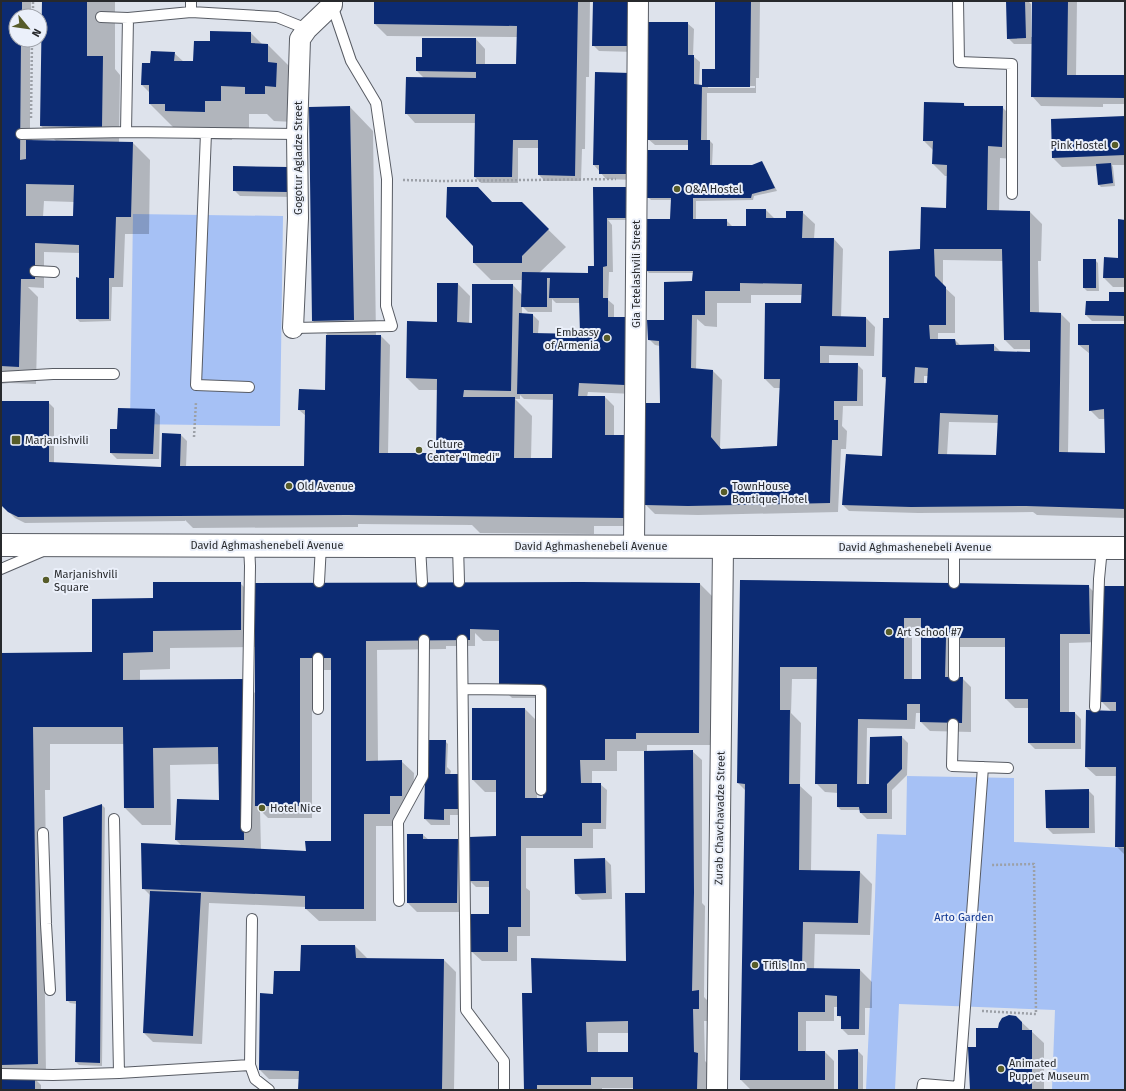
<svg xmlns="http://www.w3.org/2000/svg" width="1126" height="1091" font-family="'Fira Sans',sans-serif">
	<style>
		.green { fill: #a6c1f5 }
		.shadow { fill: #0003; fill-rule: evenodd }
		.building { fill: #0c2b73; fill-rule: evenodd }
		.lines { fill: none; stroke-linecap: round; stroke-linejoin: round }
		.lane-casing { stroke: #585c64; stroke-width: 12 }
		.street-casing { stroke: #585c64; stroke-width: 22 }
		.secondary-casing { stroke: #585c64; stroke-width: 24 }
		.path { stroke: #9ca0a7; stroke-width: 2.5; stroke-dasharray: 2 2; stroke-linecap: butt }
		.lane { stroke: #fff; stroke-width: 10 }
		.street { stroke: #fff; stroke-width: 20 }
		.secondary { stroke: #fff; stroke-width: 22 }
		.poi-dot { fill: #575c29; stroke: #ebf0fa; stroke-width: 1.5 }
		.labels { text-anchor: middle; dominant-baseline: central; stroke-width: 4; stroke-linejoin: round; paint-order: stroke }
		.poi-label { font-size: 11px; fill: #27292c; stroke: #ebf0fa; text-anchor: start }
		.street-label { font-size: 11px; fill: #27292c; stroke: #ebf0fa }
		.park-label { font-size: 11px; fill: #0d3491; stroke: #ebf0fa }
	</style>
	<rect width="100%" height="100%" fill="#dee3ec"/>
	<path class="green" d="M133,214L283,216L280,426L130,424Z
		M907,776L1014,778V842L1125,848V1090H1052L1055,1010L899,1004L895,1090H866L875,897L877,834L906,835Z"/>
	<path class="shadow" d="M1,1H31V16H16V40H30V137L33,141H56L41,126L43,1H115V69L120,75L119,142L133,143L150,160L149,234H125L123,287H112L111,321L80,322L77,319L80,253L44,252V288L28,287L38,297L36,384L9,383L1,384ZM44,201L74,202V217H43Z
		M375,1H590L589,77H586L585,149H582L581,181H545L539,175V148H518V183H481L475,177L476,123H415L406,113L424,78L417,71L423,58L476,39L485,49V65H519L518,37L387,36L375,24Z
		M594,1L635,52L599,51L593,45Z
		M716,1H760L759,78H756V93H707V141H710L713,144L712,166L764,165L777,191L754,196L753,200L696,201V220H726L733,227H747L766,210L775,219H787L802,212L815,224L814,239H834L843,249L841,318H866L875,327L874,356L829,355V365L857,364L863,370V406H843L842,426L847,431L846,449H841L838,512L698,515L655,514L646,505L663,404L660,346L655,345L649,339L665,321L692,282L693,273H649L646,270L671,220L672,200H651L648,197L689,151V145H655L648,139L687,23L694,29L693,56L700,62L699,86H703L716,70ZM708,86H755V88H708ZM751,295H802V304H766L765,379L774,388H780L778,447L721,449L720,448L722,380L713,371L696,370L697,319L705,326L717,327V303H751Z
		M1007,1H1028L1031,4V37H1033L1034,1H1077L1076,76H1125V104H1103V107L1041,106L1032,96L1033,44H1014L1008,38Z
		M251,33L263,45H268L296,73L293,122L274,121L267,114H249V129L233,128L232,140L194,139L187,132H178L150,104V93L142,85L151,64L174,53L184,62H194L211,42Z
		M596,73L635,180L606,179L594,165Z
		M963,104L967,107H1002L1014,119V159L1000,158L999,212H1030L1042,224L1041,261H1038L1039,313L1061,314L1070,323L1068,453L1106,454L1105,419H1099L1090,410V354L1079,345L1123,325L1125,327V518L1037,515L1033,512L918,513L849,511L843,505L883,458L887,380L883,377L890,319L921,249L947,209V176H945L933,164V150L924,141ZM943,260L1003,261L1005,340L1014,349H1031V353L1001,352L994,345L961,346L955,340H938V333H955V297L943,286ZM924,376H928V384H924ZM949,422L999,423L997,456L947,455Z
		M350,107L373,131L376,336H381L390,345L388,454L437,456L438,390H419L407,378L458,284L470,296L469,323L473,324L513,285L522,295L523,280H491L474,263L478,188L493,203H521L566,247L539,273L589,274L595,267L594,188L635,220H608L612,225L613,272H609L608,300L614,305V318L634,394L588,392L587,397H605L614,406V436H625L633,526H594V534L480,533L472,525L358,524V527L193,528L185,520V521L25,523L15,518L1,504V454L48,402L54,408V464L162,468L181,435L187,441L186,467H305L306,416L299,410L326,391L327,334L313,321ZM552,299L556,303H580V335L538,334L539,321L533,315L522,314V306L528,312H552ZM520,395L524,399L554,400V460L531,459L532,416L515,399H520Z
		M1125,117V165H1112L1113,167L1115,186L1101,187L1099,185L1097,166L1062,167L1053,158L1052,120Z
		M288,168L293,197L240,196L234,190Z
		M1125,220V287H1113L1104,278L1119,259Z
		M1084,260H1095L1098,263L1099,291H1087L1084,288Z
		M1125,293V321H1092L1086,315Z
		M154,410L160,416L159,459H117L111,453L118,430Z
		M741,581L1088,586L1097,595L1099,642L1069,643V713H1075L1081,719V749H1035L1029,743V708H1015L1006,699V647H955L954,678H962L971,687V732L930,731L921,722V713H916L915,729L867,728L866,785H870L902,737L908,743L907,775L892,790V819H867L861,813L860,810H841L838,807V793L825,792L816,783L818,679H792L791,713L801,723L800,786L812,797L811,871H859L872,884L870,935L815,934L814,969L860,970L872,982V1008H865V1035H848L842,1029V1019L838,1015V1007H834V1021H806V1052H825L834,1061V1089H750L741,1080L746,791L738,783ZM912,627H922V680H912Z
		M240,583L256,599L700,584L712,596L711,745H647V752L692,751L702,760V903L705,906L704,997L711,1004V1021H704L705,1061L710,1066L709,1090H634V1088H602V1090H525L533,994L627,962L647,894L645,751H617V771H592V784H600L607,790L606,829H593V848H526V888L530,891V936H517V961H482L472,952L490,915V887H476L470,881L499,837L497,792H485L473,780L525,709L537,721V799H544V698H512L500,686V641H483L475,633V646H446V649L377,650L378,761H401L414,773L413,807L402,808V826H376V921H319L306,909V907L209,903L202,1044L153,1042L144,1033L151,896L143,888L182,846L176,840L220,801L219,764L170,765L171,825H142L125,808V744H50V790H45L47,926H44L46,1073L1,1074V654L93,653L154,599ZM256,647V694L242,680L140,681V670L170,669V648ZM312,670H332V842L307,852L261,850L260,810L268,818H312ZM598,1033H629V1053H598Z
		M1125,587V855L1116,846L1117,776H1096L1086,767L1112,712L1102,702Z
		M445,741L448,744L447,767L451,771L450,775L467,815H450V825H431L425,819Z
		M1088,790L1094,796L1095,833L1053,834L1047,828L1046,791Z
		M102,805L105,808L102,1066L79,1065L76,1062L77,1004L70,1003L67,1000L64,818Z
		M408,835H423L429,840H457L466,849V912H417L408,903Z
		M605,859L611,865L612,899L582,900L576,894Z
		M355,946L368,959L444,960L456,972L454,1090H299V1079H269L260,1070L274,995L300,972Z
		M1016,1017L1044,1043V1090H971L977,1048L998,1029Z
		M857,1050L863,1056V1090H839Z
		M35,1079L41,1085V1090H1Z"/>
	<path class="building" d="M1,1H22V16H16V40H21L20,160L26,159V140L133,142L131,217H116L114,278H109V319H76V277L79,278V245L35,243V279H21L19,367L1,366ZM26,184L74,185L73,216H26Z
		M42,1H87V56H103L102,127L40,126Z
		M374,1H578L575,176L538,175V140H513L512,177H474L475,114H405L406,77L476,78V72L416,71V57H422V38H476V64H516L517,26L374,24Z
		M593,1H630L629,46H592Z
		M715,1H751L750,87H702L701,140H710V165H752L762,161L775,188L752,194L751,198H693V219H727V226H746V209H766V218H786V211H803L802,238H834L832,316L866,317V347L820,346V363H858L857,401H834V420H838V440H832L830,503L688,506L645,505V403H660L659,341L648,340L647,320H664V282L692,281L693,271H645L644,219H670L671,198H647V150H688V140H647L648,22H688V55H694V84L702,85V69H715ZM740,283L802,284L801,303H765L764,379H780L777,446L721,449L711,437L713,370L691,368L692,315H705V291H740Z
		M1006,1H1025L1026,38L1007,39Z
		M1032,1H1068L1067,75H1125V98L1031,97Z
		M210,31L251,32V43L268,44V62L277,63L276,87L265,86V94H245V87L221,86V101H205V112L165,111V104H149V85H141L142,63H150L151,51L175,52L174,61H193L194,41H210Z
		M595,72L631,73L629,174H599V165H593Z
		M924,102L964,103V106H1003L1002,147L988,146L987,210L1030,211V312L1061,313L1059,452L1105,453L1104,409L1089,411V345H1078V324H1124L1125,509L1026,506L911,507L842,505L846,454L882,456L886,377H882L883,318H889V251L920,249L921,207L946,208L947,165L932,164L933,141H923ZM934,249H1002L1004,340H1030V352L994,351V344L956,345L955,339H930L929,325H946V287L935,276ZM915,367L928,368L927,383H914ZM940,413L998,415L996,455L938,454Z
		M350,106L354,320L312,321L309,107Z
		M1125,116V155L1052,158L1051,119Z
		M1111,163L1113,183L1098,185L1096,164Z
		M233,166L288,167V192L233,191Z
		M447,187H478L492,202H522L549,229L522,256V263H473V246L446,217Z
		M593,187H633V218H607V266L603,267V298H608V317H627L625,385L579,383L578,396H605V435H625L624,518L347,515L18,517L8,512L1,505V401H49V462L161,467L162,433L181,434L180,466H304L305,410H298L299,389L325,390L326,335H381L379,453H436L437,379L406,378L407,321L437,322V283H458L457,322L472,323V284H513L511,391L464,390L463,397H515L514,458H552L553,394H517L519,313L533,314V333L580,334L579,298H549L550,278H547V307H521L522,272L588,273V266H594Z
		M1118,219L1125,220V278H1103L1104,257L1118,258Z
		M1083,259H1096V288H1083Z
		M1109,292H1125V316L1085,315L1086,301H1109Z
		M118,408L155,409L153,454L110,453V429H117Z
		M740,580L1089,585L1090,634H1060V712H1075V743H1028V699H1005V638H946L945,677H963L962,723L920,722V704H907V720L858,719L857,784H869L870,737L902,736V769L887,784V813H860L859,807H837V784H815L817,667H780V710H790L789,784H800L799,870L860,871L858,923L803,922L802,968L860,969L859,1029H841V1016H837V996L825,995V1012H798V1051H825V1080H740L745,784L737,783ZM904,618H921V679H904Z
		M153,582H241V630L153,631V652L123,653V680L243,679L244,840H175L177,799L219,800L218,747L153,748L154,808H124L123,727H33L38,1064L1,1065V653L92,652V599L153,598Z
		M581,582L700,583L699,733H636V739H605V760H580L581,783H601V823H582V836H521V927H508V952H471V914H489V881H469V837L496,836V780H472V708H525V798H543V686H499V630L470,629V640L366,641V761L402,760V796H390V814H364V909H305V896L142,889L141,843L306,851L305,841H331V658H300V806H255V583Z
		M1103,586H1125V847H1115L1116,767H1085L1086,710L1116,711V702H1101Z
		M426,740H446L445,774H462L461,809H444V820L424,819Z
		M693,750L694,892L692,991L699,990V1009H693L694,1052L698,1053L697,1090H633V1077H591V1085H537V1090H524L522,993H532L531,958L626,961L625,893H645L644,751ZM628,1021V1052H587L586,1022Z
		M1089,789V828H1046L1045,790Z
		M102,804L100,1063L75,1062L76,1001H66L63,817Z
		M407,834H423V839H458L457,903H407Z
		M605,858L606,893L575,894L574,859Z
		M150,891L201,893L193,1036L143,1033Z
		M301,945H355L356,958L444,959L442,1090H298L299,1071L259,1070L260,993L273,994L274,971H300Z
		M1009,1015L1016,1016L1022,1022V1030H1032V1090H970L968,1047H976V1028H998L999,1023L1002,1018Z
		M858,1049V1090H838V1050Z
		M1,1078H35V1090H1Z"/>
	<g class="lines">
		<g class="lane-casing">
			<path id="lane" d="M958,1L959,62L1012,64V194
				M191,12V1
				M101,17L128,18L191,12L277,17L307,29
				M128,18L126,132L297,134
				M206,133L196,385L249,387
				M21,134L126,132
				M35,271L54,272
				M293,328L392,326L386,306L387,179L376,103L351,61L332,5
				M1,377L53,374H114
				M420,546L422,582
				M458,546L459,582
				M954,548V583
				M1,569L43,551
				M319,582L321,545
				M462,640L466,1010L504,1061V1090
				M318,658V709
				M954,676V638
				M463,689L541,690V790
				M1095,707L1099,579L1102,548
				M953,724L952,766L1008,768
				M114,819L119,1073
				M246,827L250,566L249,545
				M43,833L46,924L50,990
				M399,901L398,822L423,776L424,640
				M252,919L250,1065L255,1079L269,1090
				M1,1074L53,1075L119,1073L250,1065
				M922,1090L923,1084L959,1087L983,767"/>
		</g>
		<g class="street-casing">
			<path id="street" d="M293,328L298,218L297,134L300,39L307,29L332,5V1
				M634,546L638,1
				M717,1090L723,547"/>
		</g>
		<g class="secondary-casing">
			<path id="secondary" d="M1,545L1125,548"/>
		</g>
		<path class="path" d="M33,16V1
			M31,118L32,40
			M403,180L442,181L616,179
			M194,437L196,402
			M982,1011L1036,1014L1034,864L992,865"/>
		<use href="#lane" class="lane"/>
		<use href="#street" class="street"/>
		<use href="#secondary" class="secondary"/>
	</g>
	<g class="poi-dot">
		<circle cx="1115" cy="145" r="4"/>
		<circle cx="677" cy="189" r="4"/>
		<circle cx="607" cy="338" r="4"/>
		<rect x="11" y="435" width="10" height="10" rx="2"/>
		<circle cx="419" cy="450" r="4"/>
		<circle cx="289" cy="486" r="4"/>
		<circle cx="724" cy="492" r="4"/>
		<circle cx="46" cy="580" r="4"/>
		<circle cx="889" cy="632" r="4"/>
		<circle cx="262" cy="808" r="4"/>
		<circle cx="755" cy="965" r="4"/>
		<circle cx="1001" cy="1069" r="4"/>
	</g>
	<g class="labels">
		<g class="poi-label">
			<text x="1107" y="145" text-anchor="end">Pink Hostel</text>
			<text x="685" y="189">O&amp;A Hostel</text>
			<text x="599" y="332" text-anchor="end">Embassy<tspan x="599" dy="13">of Armenia</tspan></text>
			<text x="25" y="440">Marjanishvili</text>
			<text x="427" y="444">Culture<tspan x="427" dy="13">Center "Imedi"</tspan></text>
			<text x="297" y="486">Old Avenue</text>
			<text x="732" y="486">TownHouse<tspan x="732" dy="13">Boutique Hotel</tspan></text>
			<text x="54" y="574">Marjanishvili<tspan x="54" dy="13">Square</tspan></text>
			<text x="897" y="632">Art School #7</text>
			<text x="270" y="808">Hotel Nice</text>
			<text x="763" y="965">Tiflis Inn</text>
			<text x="1009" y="1063">Animated<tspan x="1009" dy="13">Puppet Museum</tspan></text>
		</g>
		<g class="street-label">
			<text transform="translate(298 158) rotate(-90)">Gogotur Agladze Street</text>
			<text transform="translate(636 274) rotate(-90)">Gia Tetelashvili Street</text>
			<text x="267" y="545">David Aghmashenebeli Avenue</text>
			<text x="591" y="546">David Aghmashenebeli Avenue</text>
			<text x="915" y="547">David Aghmashenebeli Avenue</text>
			<text transform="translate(720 818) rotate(-89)">Zurab Chavchavadze Street</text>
		</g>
		<g class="park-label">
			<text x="964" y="917">Arto Garden</text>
		</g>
	</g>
	<rect width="1126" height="1091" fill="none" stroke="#27292c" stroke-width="4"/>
	<g transform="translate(28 28) rotate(119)"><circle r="19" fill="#ebf0fa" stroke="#9da0a8"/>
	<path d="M0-3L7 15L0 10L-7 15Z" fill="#575c29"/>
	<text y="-6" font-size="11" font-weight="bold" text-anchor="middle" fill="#27292c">N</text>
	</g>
</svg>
